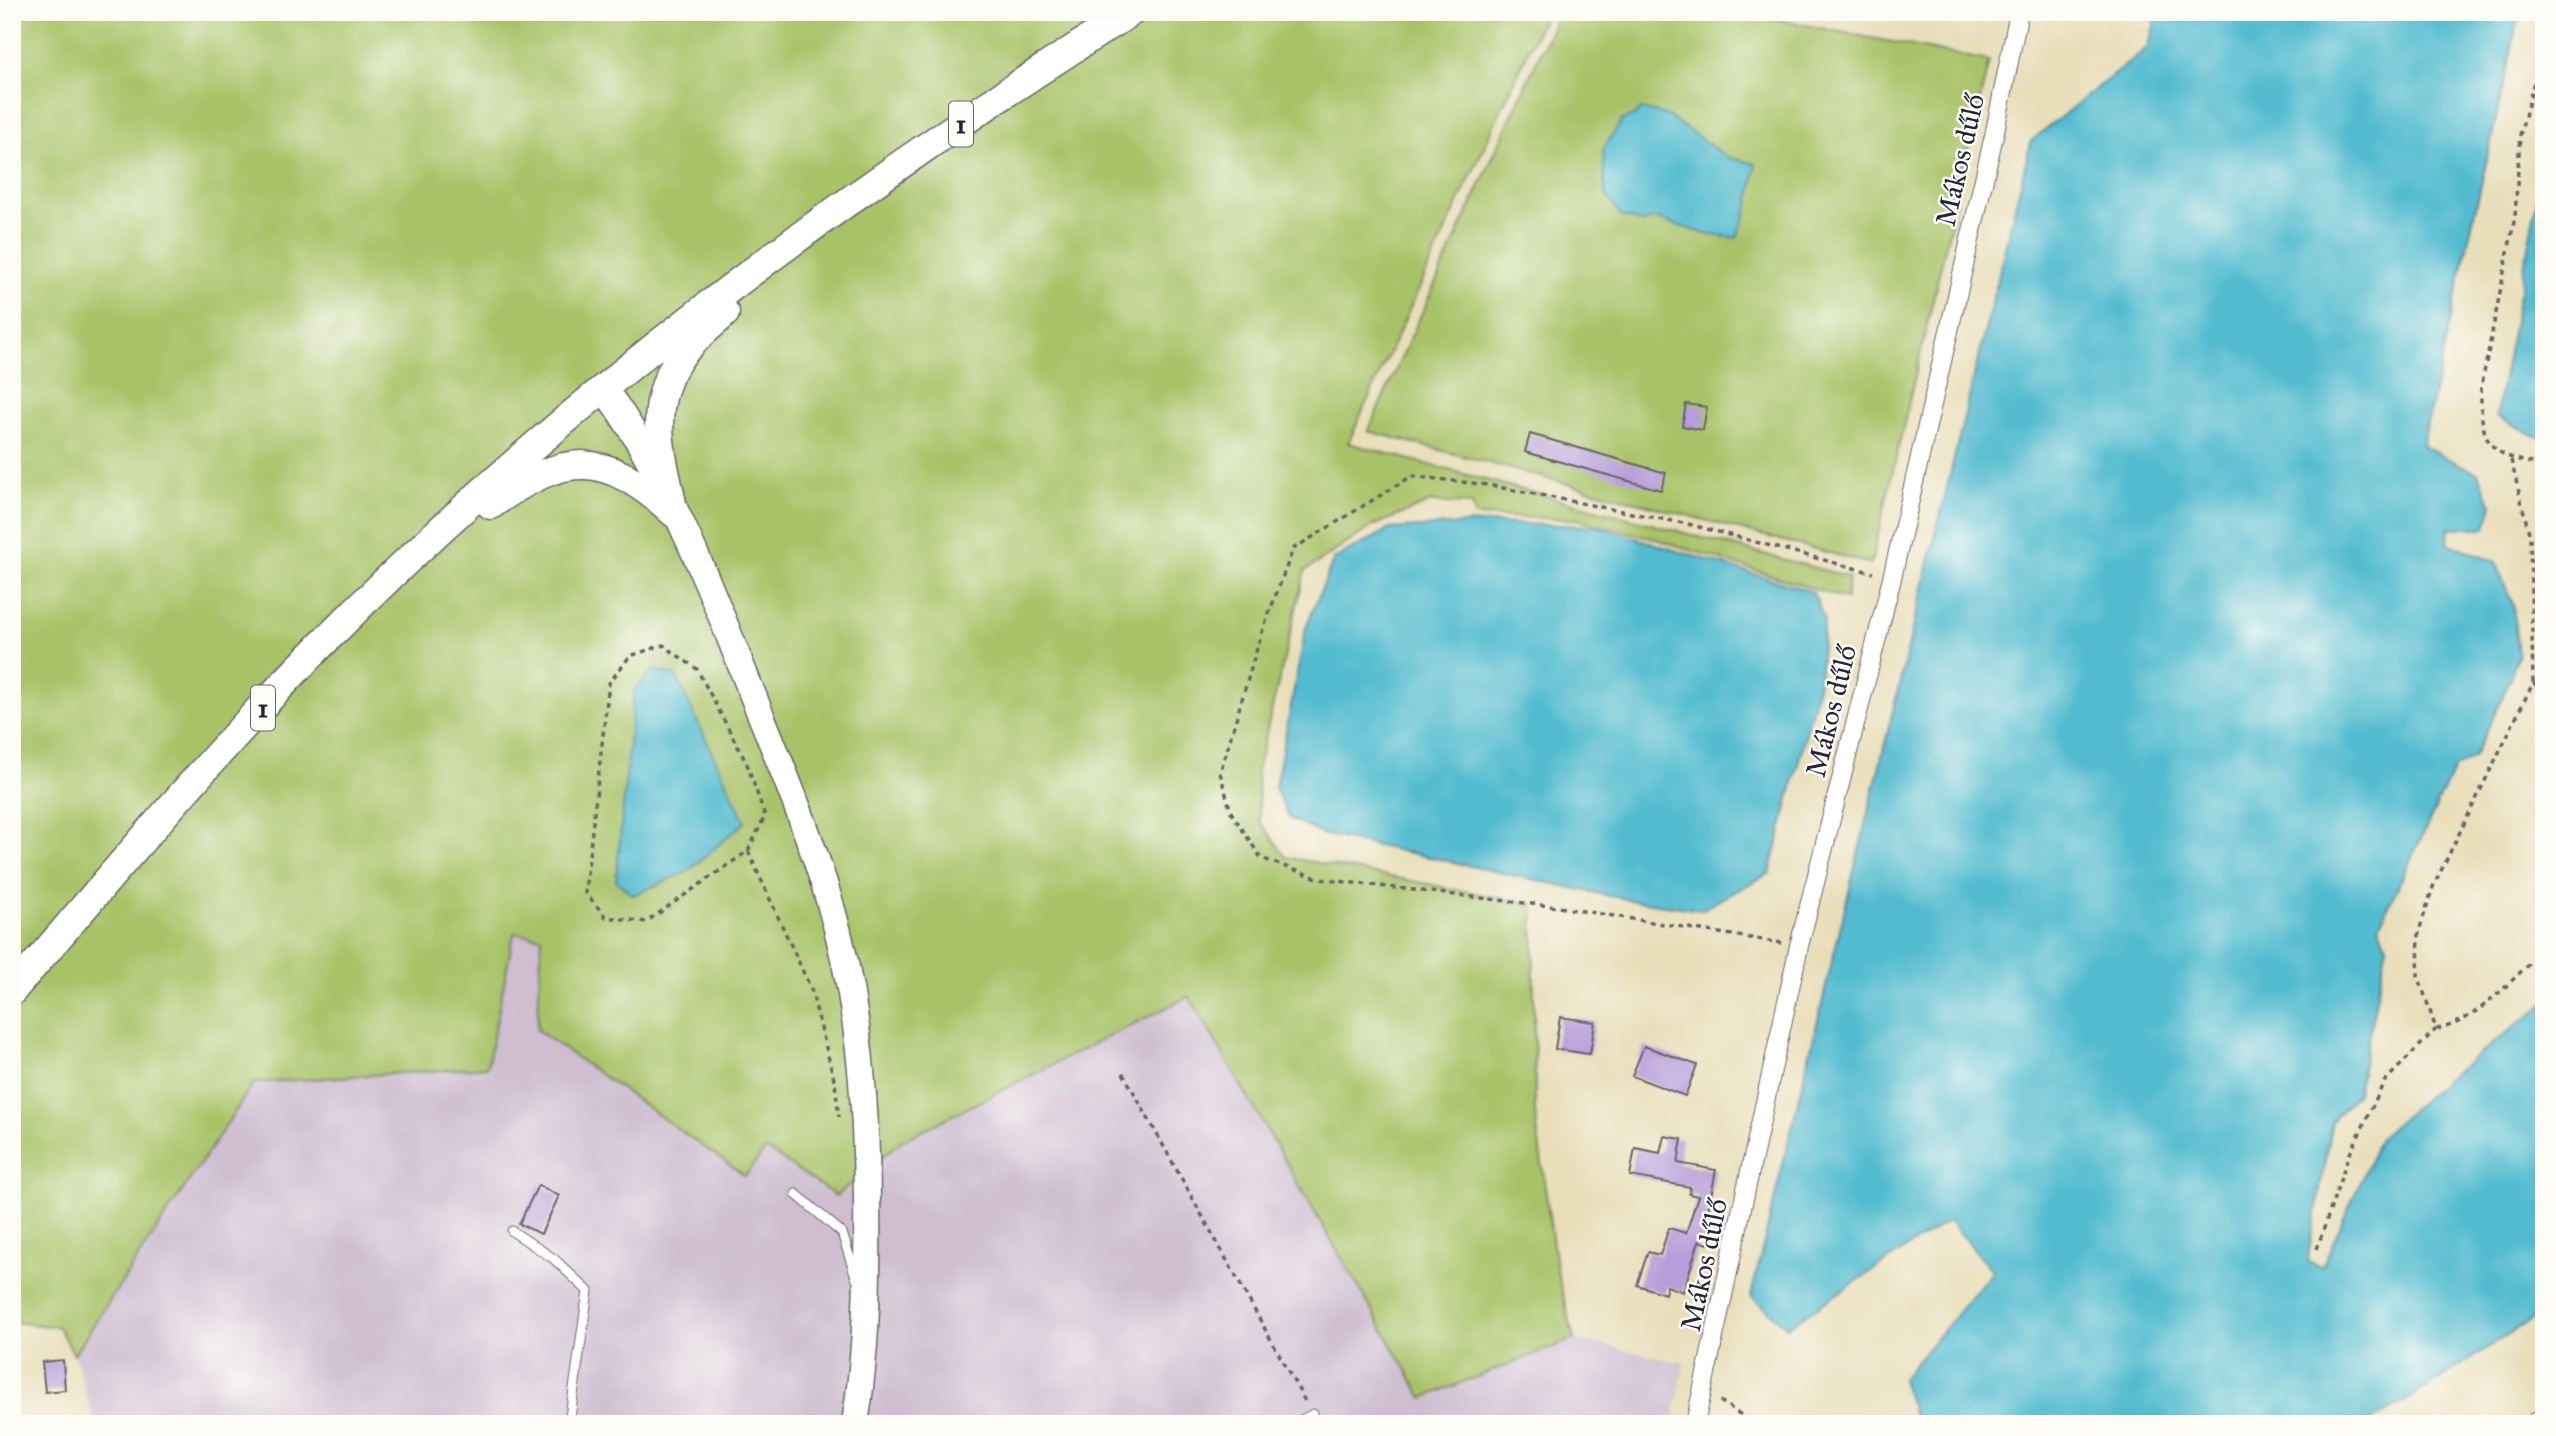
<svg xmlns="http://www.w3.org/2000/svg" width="2556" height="1436" font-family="'IM FELL Great Primer',serif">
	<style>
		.industrial { fill: #cebed0 }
		.green { fill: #a8c268; stroke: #657252; stroke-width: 2 }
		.water { fill: #52bbcf; stroke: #3a6e85; stroke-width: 2 }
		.building { fill: #b79dd9 }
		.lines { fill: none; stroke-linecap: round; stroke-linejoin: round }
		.lane-casing { stroke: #676467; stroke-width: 11 }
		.street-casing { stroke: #676467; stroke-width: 20 }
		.secondary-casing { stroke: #676467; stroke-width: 29 }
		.primary-casing { stroke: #676467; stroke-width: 31 }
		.path { stroke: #676467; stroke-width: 3.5; stroke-dasharray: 5 5; stroke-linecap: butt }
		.lane { stroke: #fff; stroke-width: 9 }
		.street { stroke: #fff; stroke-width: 18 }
		.secondary { stroke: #fff; stroke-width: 26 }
		.primary { stroke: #fff; stroke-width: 28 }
		.labels { text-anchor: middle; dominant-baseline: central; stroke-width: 5; stroke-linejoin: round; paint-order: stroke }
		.shield { fill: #fdfcf7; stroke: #646373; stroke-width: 2 }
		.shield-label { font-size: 26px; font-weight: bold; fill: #22223b }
		.street-label { font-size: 28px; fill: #22223b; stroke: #fdfcf7 }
	</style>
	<rect width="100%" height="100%" fill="#fdfcf7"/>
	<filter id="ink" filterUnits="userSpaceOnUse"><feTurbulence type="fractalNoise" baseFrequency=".0143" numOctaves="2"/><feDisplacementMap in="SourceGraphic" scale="14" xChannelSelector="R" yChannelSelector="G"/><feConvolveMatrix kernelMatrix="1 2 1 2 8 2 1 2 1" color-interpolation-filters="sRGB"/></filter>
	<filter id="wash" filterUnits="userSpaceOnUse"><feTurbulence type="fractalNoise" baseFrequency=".00686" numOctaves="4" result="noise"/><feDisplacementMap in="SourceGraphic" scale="28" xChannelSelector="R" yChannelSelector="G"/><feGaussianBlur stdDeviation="1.57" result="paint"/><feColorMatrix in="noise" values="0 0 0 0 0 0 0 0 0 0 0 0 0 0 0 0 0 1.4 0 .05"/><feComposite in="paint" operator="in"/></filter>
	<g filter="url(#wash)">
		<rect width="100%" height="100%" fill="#e8deb9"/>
		<path class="industrial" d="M514,933L542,937L744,1176L765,1149L836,1196L901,1141L1189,995L1422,1398L1574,1339L1684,1363L1673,1424H95L74,1354L254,1083L487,1067Z"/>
		<path class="green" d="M12,12H1546L1348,443L1849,577L1846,599L1659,540L1576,519L1475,516L1472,504L1431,502L1373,526L1305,571L1257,771L1260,821L1286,857L1533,904L1535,1113L1556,1267L1574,1339L1423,1398L1189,996L901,1141L836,1196L766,1149L745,1176L537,1030L542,937L514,933L487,1067L254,1083L74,1354L58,1327L12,1322Z
			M1559,12H1738L1989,61L1871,564L1368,431Z"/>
		<path class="water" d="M2148,12H2520L2422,446L2478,473L2492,505L2486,528H2449L2448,543L2496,562L2513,605L2518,656L2501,701L2474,756L2454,769L2379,926L2387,945L2357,1093L2332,1121L2307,1262L2322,1267L2380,1138L2443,1082L2544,1004V1311L2406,1401L2364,1424H1917L1902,1379L1993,1271L1949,1220L1787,1327L1751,1296L2031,141L2147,48L2155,24Z
			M1641,109L1666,115L1727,157L1756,164L1750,201L1737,238L1709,235L1657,219L1641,222L1621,216L1605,193L1603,150L1622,120L1635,115Z
			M2544,163V440L2496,416Z
			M1479,523L1596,526L1813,592L1824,619L1819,682L1770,873L1701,910L1629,900L1322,834L1289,818L1275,788L1306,627L1334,559L1390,529Z
			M654,670L676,676L745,822L687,872L633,895L616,881L634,691Z"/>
		<g id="blocks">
			<path class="building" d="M1686,404L1707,407L1703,430L1682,426Z
				M1530,434L1666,473L1661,490L1525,452Z
				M1560,1017L1595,1022L1590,1054L1555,1049Z
				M1644,1046L1697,1065L1685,1096L1632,1076Z
				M1664,1136L1682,1139L1678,1163L1716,1170L1707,1216L1717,1219L1708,1244L1699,1241L1683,1292L1667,1286L1665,1294L1637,1285L1648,1252L1660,1255L1669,1228L1686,1233L1698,1196L1689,1194L1690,1187L1630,1176L1635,1148L1660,1153Z
				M538,1185L559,1196L541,1234L519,1224Z
				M63,1360L65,1390L45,1392L42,1362Z"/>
		</g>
	</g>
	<g filter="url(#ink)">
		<use href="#blocks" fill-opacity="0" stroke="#676467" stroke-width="2"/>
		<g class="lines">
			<g class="lane-casing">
				<path id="lane" d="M796,1194L842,1233L857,1280
					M512,1231L554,1259L588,1291L569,1424
					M1294,1424L1313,1414L1318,1424"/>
			</g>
			<g class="street-casing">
				<path id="street" d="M1695,1424L1799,946L1892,578L1995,131L2019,12
					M2533,1424L2544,1417"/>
			</g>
			<g class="secondary-casing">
				<path id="secondary" d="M604,389C660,463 706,576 740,663C771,742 806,821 830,903C859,1001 866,1099 867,1200C868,1275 867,1350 855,1424"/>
			</g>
			<g class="primary-casing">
				<path id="primary" d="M491,505C566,451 604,450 674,513
					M674,513C663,458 645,410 678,360C690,342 710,327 725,313
					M12,991C113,874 213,754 322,644C562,400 842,195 1131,12"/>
			</g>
			<path class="path" d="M2544,44L2520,135L2515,217L2481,388C2480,445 2488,456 2544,465
				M2511,460L2530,537L2533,683L2433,887L2419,931L2418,975L2436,1029C2476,1024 2515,975 2544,950
				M2533,683L2544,690
				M748,851L765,816L747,764L697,669L663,645L630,656L609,683L585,892L606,917L646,922L748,851L811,989L835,1083L839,1117
				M1782,943L1558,907L1320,879L1261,858L1231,812L1220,773L1261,635L1293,549L1412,476L1488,485L1688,524L1873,573
				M1123,1073L1306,1403
				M2317,1249L2347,1160L2384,1082L2436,1029
				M1720,1401L1755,1424"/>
			<use href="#lane" class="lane"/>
			<use href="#street" class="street"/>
			<use href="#secondary" class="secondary"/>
			<use href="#primary" class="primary"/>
		</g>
	</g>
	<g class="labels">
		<g class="shield">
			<rect x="949" y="101.5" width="24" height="45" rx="5"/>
			<rect x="251" y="685.5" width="24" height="45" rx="5"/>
		</g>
		<g class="shield-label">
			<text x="961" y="124">1</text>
			<text x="263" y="708">1</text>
		</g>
		<g class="street-label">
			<text transform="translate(1960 160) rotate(-77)">Mákos dűlő</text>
			<text transform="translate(1831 711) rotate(-76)">Mákos dűlő</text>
			<text transform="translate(1704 1265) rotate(-78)">Mákos dűlő</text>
		</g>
	</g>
	<rect width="2556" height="1436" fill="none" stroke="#fdfcf7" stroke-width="42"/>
</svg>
